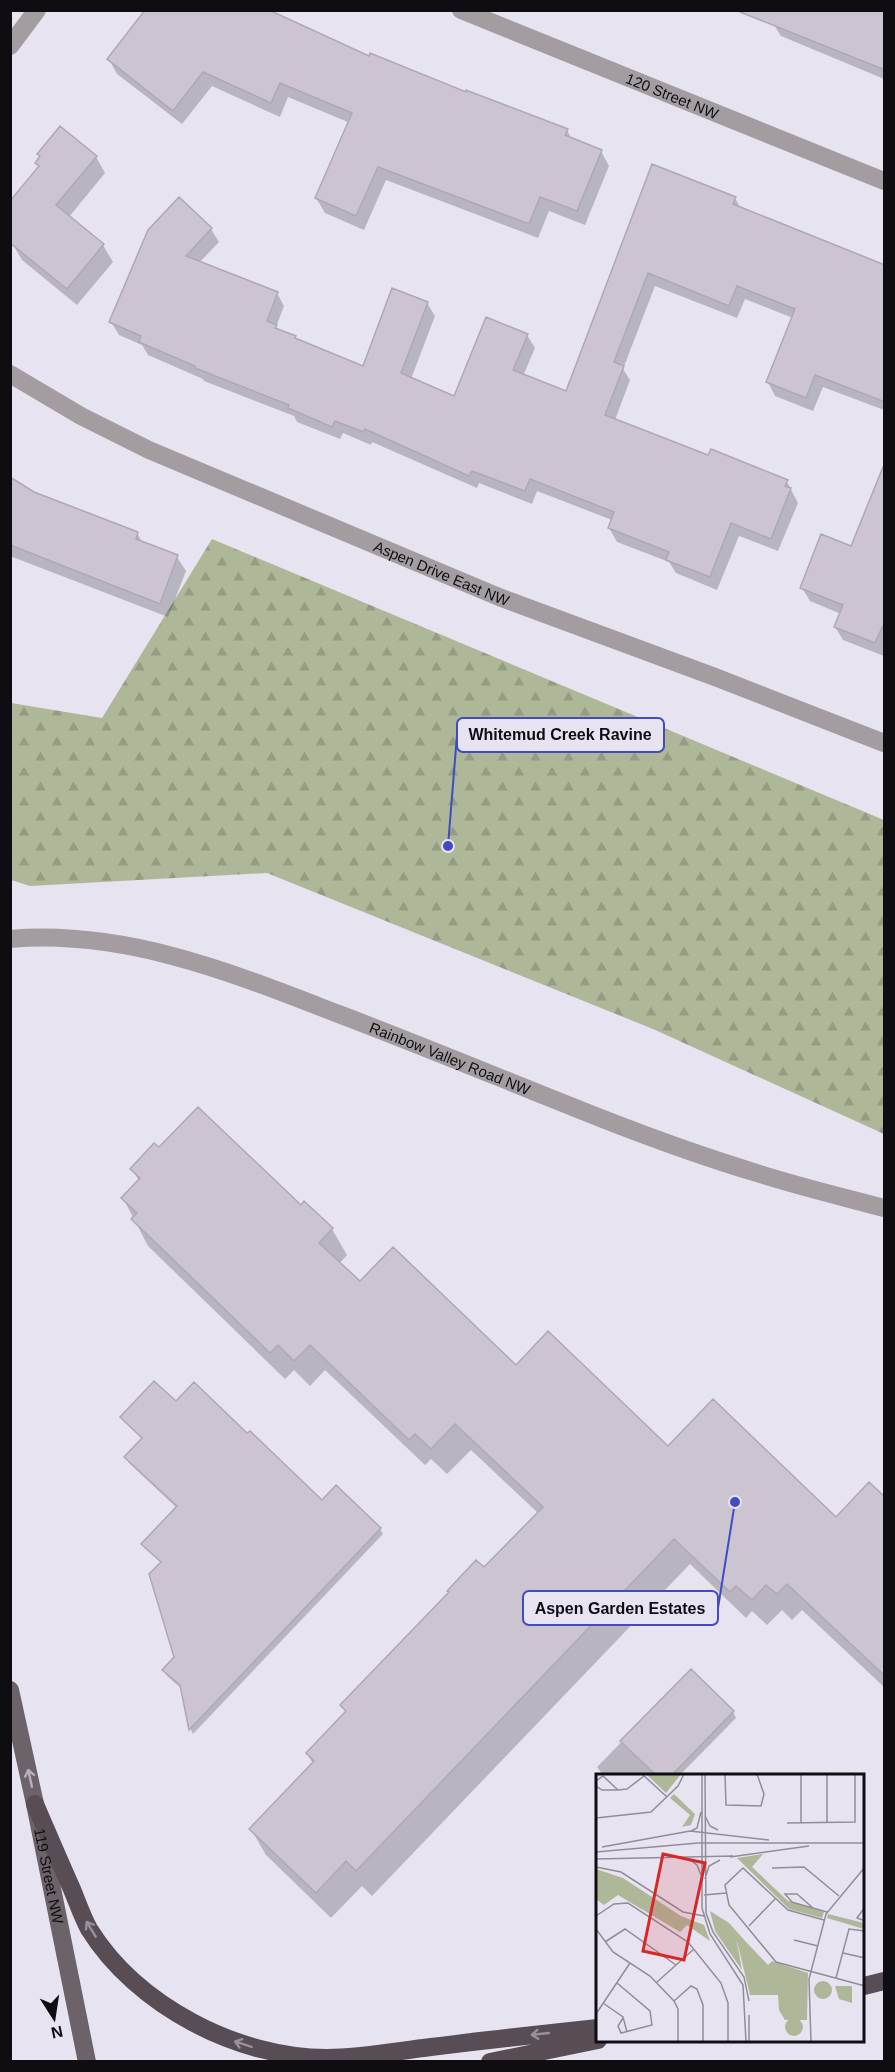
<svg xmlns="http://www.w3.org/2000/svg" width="895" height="2072" font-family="Helvetica,sans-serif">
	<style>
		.forest { fill: url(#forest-firs) }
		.shadow { fill: #0003 }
		.building { fill: #ccc4d1; stroke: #afa7b4; stroke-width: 1.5 }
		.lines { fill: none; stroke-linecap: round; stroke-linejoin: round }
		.minor { stroke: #a39da1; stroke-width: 18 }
		.major { stroke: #6c6269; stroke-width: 18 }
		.highway { stroke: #584d55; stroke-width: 18 }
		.oneway { stroke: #b6afbb }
		.oneway2 { stroke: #99909b }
		.labels { text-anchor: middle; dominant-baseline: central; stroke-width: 4.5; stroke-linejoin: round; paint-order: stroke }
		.street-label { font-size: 15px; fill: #0f0d12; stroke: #e8e3f1 }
		.inset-road { fill: none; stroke: #918d98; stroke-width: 1.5 }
		.view { fill: #d62828; fill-opacity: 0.15; stroke: #d62828; stroke-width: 3 }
		.inset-edge { fill: none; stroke: #0f0d12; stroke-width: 3 }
		.leader { fill: none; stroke: #3f4dc1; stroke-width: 2 }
		.callout-dot { fill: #3f4dc1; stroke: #e8e3f1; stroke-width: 2 }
		.callout { fill: #e8e3f1; stroke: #3f4dc1; stroke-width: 2 }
		.callout-label { font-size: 16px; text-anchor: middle; font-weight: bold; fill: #0f0d12 }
	</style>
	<defs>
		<pattern id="forest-firs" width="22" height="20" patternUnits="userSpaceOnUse" patternTransform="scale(1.5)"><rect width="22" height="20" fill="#afb799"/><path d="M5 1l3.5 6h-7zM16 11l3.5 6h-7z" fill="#959c83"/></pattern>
	</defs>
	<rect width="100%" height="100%" fill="#e8e3f1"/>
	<path class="forest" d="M212,539L884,820V1134L653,1029L267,873L30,886L11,880V703L102,718Z"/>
	<path class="shadow" d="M884,10V79L781,36L774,25Z
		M370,58L567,130L572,140L601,151L609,166L585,225L549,211L538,238L386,180L364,230L325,213L316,198L350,123L288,97L280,117L212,86L182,124L117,74L109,59Z
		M39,154L96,157L105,173L69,217L103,245L113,262L77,305L22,260L12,243L40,168L37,163L41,158Z
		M653,166L735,198L741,209L884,266V410L823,387L813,411L775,396L768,382L793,318L745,299L737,318L655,286L623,369L630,380L615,420L709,457L787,482L798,503L778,551L739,536L717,590L676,573L669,562L617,542L609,528L612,520L537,491L532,504L479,483L477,488L372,442L371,445L343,433L340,439L297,422L294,416L204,381L203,379L148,355L142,345L119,335L111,322L179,199L211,229L219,242L199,263L277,293L284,306L276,327L278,330L295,337L297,340L364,368L427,303L435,316L411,379L455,398L527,335L535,348L523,376L567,393Z
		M10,479L33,494L137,533L143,544L177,557L186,571L168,617L10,556Z
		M884,525V656L843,640L835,627L841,614L810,601L802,588Z
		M132,1169L301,1207L305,1203L332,1229L347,1255L339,1264L360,1284L668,1448L836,1519L884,1499V1687L802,1610L792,1620L782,1610L767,1625L752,1611L746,1618L690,1564L372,1896L362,1886L331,1918L266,1855L251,1829L313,1764L307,1753L346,1713L341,1705L484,1570L539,1514L471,1450L447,1474L431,1459L425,1465L325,1370L310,1386L294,1370L285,1379L148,1246L123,1198L139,1181Z
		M176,1403L322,1503L380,1529L383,1534L193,1734L191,1730L182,1689L167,1676L163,1670L175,1658L162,1564L143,1544L177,1508L129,1463L126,1457L143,1440L122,1417Z
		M691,1671L733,1712L736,1718L680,1775H603L597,1767Z"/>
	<path class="building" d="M145,10H269L369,56L370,53L466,92V90L568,129L565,135L602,150L577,211L540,197L529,224L378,167L356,216L315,198L352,113L280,83L271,103L203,72L173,111L107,59Z
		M740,10H885V70L740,12Z
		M60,126L97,156L56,205L104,244L67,289L10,243V201L39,166L35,163L40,156L37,154Z
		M652,164L736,197L733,204L885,265V402L815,375L806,398L766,382L795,309L737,286L729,306L648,273L614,362L624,366L605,415L708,455L711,449L788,480L785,486L791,488L771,539L731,523L710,577L666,560L669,552L608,528L614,512L530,479L525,491L472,471L469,476L365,429L363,432L335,421L332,427L288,408L289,405L195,368V366L139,342L141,336L109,322L148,230L179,197L212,228L186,256L278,292L267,321L277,325L275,328L296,336L295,338L363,366L392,288L428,302L401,373L454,396L486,317L528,334L513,370L566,391Z
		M883,467L885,468V621L875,643L834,627L843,605L800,588L821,534L851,546Z
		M10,477L34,492L138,532L136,539L178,555L160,604L10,545Z
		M198,1107L301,1205L304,1201L333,1228L319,1243L360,1281L393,1247L516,1365L548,1331L668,1446L713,1399L836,1517L869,1482L885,1497V1676L787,1584L777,1594L766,1585L752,1600L736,1586L730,1592L674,1539L356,1871L346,1861L316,1893L249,1829L314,1761L306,1753L346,1711L340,1705L449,1592L447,1591L476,1560L484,1567L543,1507L455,1424L431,1449L415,1434L409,1440L310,1345L294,1361L278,1345L270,1353L131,1219L137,1213L121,1198L140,1178L130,1169L154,1143L159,1147Z
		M154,1381L176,1401L194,1382L247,1433L250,1431L322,1500L336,1485L381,1528L189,1730L180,1685L162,1670L174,1657L149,1574L161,1562L141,1544L177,1506L124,1457L142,1438L120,1417Z
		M691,1669L734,1711L672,1775H656L620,1741Z"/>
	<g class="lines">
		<g class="minor">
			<path id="s1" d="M461,10L884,181"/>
			<path d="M10,46L37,10"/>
			<path id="s2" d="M10,374L81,416L149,450L499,597L715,677L884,743"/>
			<path id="s3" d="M10,939C124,929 233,973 336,1013C426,1047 514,1084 603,1119C654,1139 707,1158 760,1174C801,1187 843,1197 884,1208"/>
		</g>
		<path class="major" id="s4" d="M10,1690L35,1804L87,2062"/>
		<path class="highway" d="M35,1804C47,1832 59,1860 71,1887C77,1901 82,1916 89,1929C137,2006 238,2058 327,2058C362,2058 397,2051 431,2047C487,2040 542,2034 598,2028
			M864,1986L884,1981
			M490,2062L598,2040"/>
	</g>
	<defs><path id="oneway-shaft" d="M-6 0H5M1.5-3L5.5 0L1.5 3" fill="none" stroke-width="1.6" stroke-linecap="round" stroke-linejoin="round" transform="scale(1.5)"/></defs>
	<use class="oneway" href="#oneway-shaft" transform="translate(30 1778) rotate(-102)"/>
	<g class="oneway2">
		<use href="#oneway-shaft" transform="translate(91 1929) rotate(-121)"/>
		<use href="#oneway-shaft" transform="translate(540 2034) rotate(174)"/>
		<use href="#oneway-shaft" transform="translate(243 2044) rotate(-162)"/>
	</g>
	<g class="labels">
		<g class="street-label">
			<text stroke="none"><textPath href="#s1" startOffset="228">120 Street NW</textPath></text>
			<text stroke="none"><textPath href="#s2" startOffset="476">Aspen Drive East NW</textPath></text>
			<text stroke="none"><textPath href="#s3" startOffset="460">Rainbow Valley Road NW</textPath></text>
			<text stroke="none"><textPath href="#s4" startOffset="190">119 Street NW</textPath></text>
		</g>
	</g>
	<g transform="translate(596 1774)">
		<rect width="268" height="268" fill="#e8e3f1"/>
		<path d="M218 216a9 9 0 1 1 18 0a9 9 0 1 1-18 0ZM239,212H256V229L243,225ZM189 253a9 9 0 1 1 18 0a9 9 0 1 1-18 0Z" fill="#afb799"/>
		<path d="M0,95L27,104L85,142L108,151L114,167L91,151L84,158L22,121L8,131L0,125ZM114,137L133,149L151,169L141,168L146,196L119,157Z" fill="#afb799"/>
		<path d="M50,0H85L70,19ZM78,20L99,40L95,51L86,53L94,41L74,24ZM167,80L156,93L192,127L228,138L226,144L193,135L141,84ZM232,140L268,149V155L231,144ZM141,167L151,169L172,191L176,187L212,199L211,246H189L183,236L182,221H154Z" fill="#afb799"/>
		<path class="inset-road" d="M46,0L71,23M106,0V134L114,160L147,211L150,268M109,0L110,139L117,158L148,203L153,227M129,0L130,31L165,32L168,20L161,0M0,7L7,2L22,16L31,15L48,2M0,12L6,16H21M109,42L114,52L122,56M0,44L55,38L82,12L88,0M191,49L259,48V0M205,49V0M231,49V0M95,57L101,54L105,38M6,73L94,57L173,66M0,78L102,69H269M134,83L213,72M0,85L137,82M94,86L101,91L105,101M0,93L25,98L87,138L108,142M176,94L208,93L243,122M109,105L113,92L124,86M108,121L130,119M269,133L261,144L269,147M217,134L201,120H189L196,128L199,129L231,138M0,142L18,130L32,129L92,168L125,209L132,229V268M228,146L192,136L147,94L129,111L133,131L180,188L269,212M153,152L179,125M0,155L17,178L54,202L78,227L82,235V268M198,166L222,172M9,168L29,155L80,191M247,179L269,184M240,204L253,155L269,157M61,208L98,175M21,209L54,237L56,251L25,259L22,252L27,244M78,227L95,212L101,215L107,231V268M7,229L27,243L31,258M0,240L34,189M153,241V268M215,268L213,205L230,140L269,93"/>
		<path class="view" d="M67,80L109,89L88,186L47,177Z"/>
		<rect width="268" height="268" class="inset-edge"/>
	</g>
	<path class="leader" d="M448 846L457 735M735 1502L718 1608"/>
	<g class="callout-dot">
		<circle cx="448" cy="846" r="6"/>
		<circle cx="735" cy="1502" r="6"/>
	</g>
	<g class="callout">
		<rect x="457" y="718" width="207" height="34" rx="6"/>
		<rect x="523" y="1591" width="195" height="34" rx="6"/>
	</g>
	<g class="callout-label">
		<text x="560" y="740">Whitemud Creek Ravine</text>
		<text x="620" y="1614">Aspen Garden Estates</text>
	</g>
	<rect width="895" height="2072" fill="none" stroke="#0f0d12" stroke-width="24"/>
	<g transform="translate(54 2018) rotate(168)" stroke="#e8e3f1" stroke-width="4.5" paint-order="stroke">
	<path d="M0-4.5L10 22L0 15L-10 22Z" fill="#0f0d12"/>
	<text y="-9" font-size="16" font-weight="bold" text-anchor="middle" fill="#0f0d12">N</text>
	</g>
</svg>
